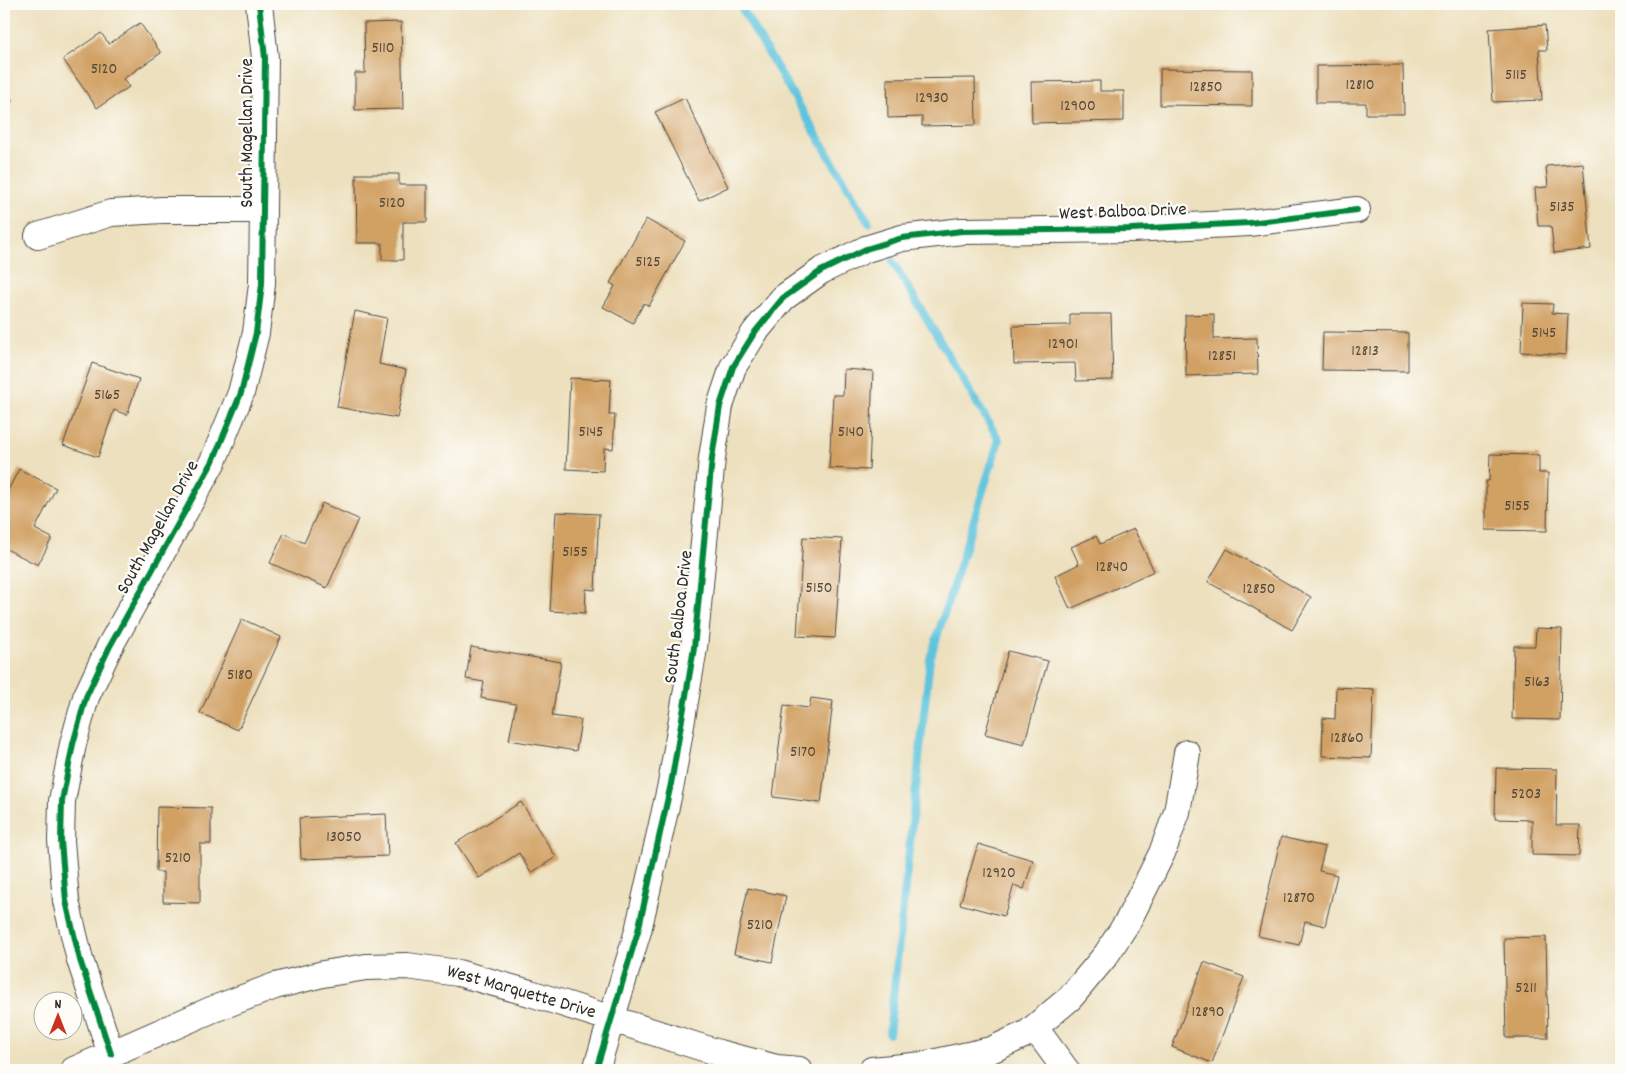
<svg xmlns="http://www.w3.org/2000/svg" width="1625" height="1074" font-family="Dekko,sans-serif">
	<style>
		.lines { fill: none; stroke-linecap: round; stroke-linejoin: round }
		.stream { stroke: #5fc4dd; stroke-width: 8 }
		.building { fill: #d1a063 }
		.minor-casing { stroke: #484641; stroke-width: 28 }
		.minor { stroke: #fff; stroke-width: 26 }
		.cycleway-casing { stroke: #fdfcf7; stroke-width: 9 }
		.cycleway { stroke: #00873e; stroke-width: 6 }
		.labels { text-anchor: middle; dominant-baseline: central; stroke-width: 4.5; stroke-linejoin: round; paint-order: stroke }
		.number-label { font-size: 16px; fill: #544839 }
		.street-label { font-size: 19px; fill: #2b2b2b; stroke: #fdfcf7 }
	</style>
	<rect width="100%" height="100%" fill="#fdfcf7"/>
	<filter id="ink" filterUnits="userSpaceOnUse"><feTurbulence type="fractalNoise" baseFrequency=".02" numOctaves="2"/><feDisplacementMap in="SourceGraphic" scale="10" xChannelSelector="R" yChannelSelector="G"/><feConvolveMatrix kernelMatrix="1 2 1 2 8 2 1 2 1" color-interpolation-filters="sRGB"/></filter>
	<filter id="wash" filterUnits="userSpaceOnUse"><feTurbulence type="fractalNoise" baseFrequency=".0096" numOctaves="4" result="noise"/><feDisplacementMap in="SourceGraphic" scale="20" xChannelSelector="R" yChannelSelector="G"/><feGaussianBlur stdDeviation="1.12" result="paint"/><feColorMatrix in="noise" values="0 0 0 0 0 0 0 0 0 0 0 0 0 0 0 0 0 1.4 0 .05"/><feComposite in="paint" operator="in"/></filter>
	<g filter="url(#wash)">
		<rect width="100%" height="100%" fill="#ede0be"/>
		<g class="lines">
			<path class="stream" d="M739,4L869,223
				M889,1034L930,659L999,440L893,262"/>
		</g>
		<g id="blocks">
			<path class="building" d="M401,22L403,109L355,110V73H365L364,23Z
				M140,23L161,53L123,79L129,87L97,108L63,59L101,33L109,44Z
				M1545,25L1547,50H1539L1542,100L1493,102L1489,29Z
				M1403,65L1404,114H1366V103H1316V66Z
				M1160,69L1252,70V106L1160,105Z
				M975,78L976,125L922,126V117L888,118L887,79Z
				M1100,81V91H1124V121L1032,123L1031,82Z
				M4,83L12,101L4,105Z
				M685,98L728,187L699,201L655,112Z
				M1583,163L1591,249L1554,253L1551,226H1538L1535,188L1548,187L1546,166Z
				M356,174H399V185H427V222H403V260H382V243H357Z
				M646,219L685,241L649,306L644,303L633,323L603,307L615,286L610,283Z
				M1523,303L1553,304L1552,313L1568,314L1566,355L1521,352Z
				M355,311L387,318L379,364L406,370L397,418L337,407Z
				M1070,314H1111L1113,380L1076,381L1075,363L1014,364L1013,326L1070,325Z
				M1214,314V339L1257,338L1258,374L1186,376L1185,315Z
				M1323,332L1408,333V371L1322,370Z
				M92,363L139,379L127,415L114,410L98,457L63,445Z
				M844,369L873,371L869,470L829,468L833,395H843Z
				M570,378L611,380L609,415H615L613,449L604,448L603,471L566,469Z
				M1490,454L1539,455V473H1548L1547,531L1486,530V481H1489Z
				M19,469L56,488L35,529L52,538L38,565L4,548V498Z
				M322,503L358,519L327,588L270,563L284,533L304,543Z
				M556,512L599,514L595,590L586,589L585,613L550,611Z
				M1134,529L1154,571L1070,609L1055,576L1079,564L1071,547L1096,536L1100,544Z
				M803,537L842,539L835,638L797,636Z
				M1227,549L1311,597L1292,630L1208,582Z
				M242,619L281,637L238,730L200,713Z
				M1536,628L1562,629L1560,720L1512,719L1514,646H1535Z
				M471,647L561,662L552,716L581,720L576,751L509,740L516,704L481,698L484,682L466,679Z
				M1008,651L1048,661L1024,744L985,734Z
				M1336,687L1374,689L1371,758L1322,756L1323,718L1335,719Z
				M811,698L833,701L821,803L773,797L784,705L809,708Z
				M1496,768L1557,769L1556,825H1580L1579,856L1532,855V820L1495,819Z
				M521,802L556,857L531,873L519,853L479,878L456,843Z
				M157,807L211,808V844H200V903L163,902V872H156Z
				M386,814L388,856L301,859L299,818Z
				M1281,837L1325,847L1319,871L1337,875L1325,926L1305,921L1299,945L1258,936Z
				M978,844L1033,860L1024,889L1014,885L1004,916L960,904Z
				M748,888L786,896L772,962L734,954Z
				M1546,937L1548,1038H1506L1504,938Z
				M1204,962L1244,977L1212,1063L1172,1047Z
				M423,1065L426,1070H415Z"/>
		</g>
	</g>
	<g filter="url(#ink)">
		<use href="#blocks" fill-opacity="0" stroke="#484641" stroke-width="1"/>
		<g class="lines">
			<g class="minor-casing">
				<path id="minor" d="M38,236L111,213L162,210H262
					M1035,1028L1066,1070
					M111,1054L80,960L66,901L61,841L62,801L73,744L86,697L110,646L213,461L241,393L256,333L262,284L265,58L259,4
					M74,1070L211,1010L275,986L323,974L366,967L407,966L458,973L530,993L719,1053L777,1068L799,1070
					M596,1070L638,931L671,784L694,648L712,458L720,406L733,367L755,332L783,298L821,271L866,249L902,238L962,231L1131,229L1249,223L1357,210
					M872,1070L923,1065L991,1050L1028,1033L1070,998L1106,955L1128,921L1162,853L1177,812L1187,753"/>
			</g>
			<use href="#minor" class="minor"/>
			<g class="cycleway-casing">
				<path id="cycleway" d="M111,1054L80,960L66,901L61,841L62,801L73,744L86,697L110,646L213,461L241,393L256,333L262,284L265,58L259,4
					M596,1070L638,931L671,784L694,648L712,458L720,406L733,367L755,332L783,298L821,271L866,249L902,238L962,231L1131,229L1249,223L1357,210"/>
			</g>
			<use href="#cycleway" class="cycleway"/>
		</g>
	</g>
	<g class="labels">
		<g class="number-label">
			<text x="383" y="48">5110</text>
			<text x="104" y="69">5120</text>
			<text x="1516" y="75">5115</text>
			<text x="1360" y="85">12810</text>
			<text x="1206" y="87">12850</text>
			<text x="932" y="98">12930</text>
			<text x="1078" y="106">12900</text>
			<text x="392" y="203">5120</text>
			<text x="1562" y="207">5135</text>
			<text x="648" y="262">5125</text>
			<text x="1544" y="333">5145</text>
			<text x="1063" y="344">12901</text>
			<text x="1365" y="351">12813</text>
			<text x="1222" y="356">12851</text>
			<text x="107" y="395">5165</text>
			<text x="591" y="432">5145</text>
			<text x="851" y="432">5140</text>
			<text x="1517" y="506">5155</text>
			<text x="575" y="552">5155</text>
			<text x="1112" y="567">12840</text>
			<text x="819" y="588">5150</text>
			<text x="1259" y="589">12850</text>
			<text x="240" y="675">5180</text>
			<text x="1537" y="682">5163</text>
			<text x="1347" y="738">12860</text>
			<text x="803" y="752">5170</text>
			<text x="1526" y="794">5203</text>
			<text x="344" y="837">13050</text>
			<text x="178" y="858">5210</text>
			<text x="999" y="873">12920</text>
			<text x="1299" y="898">12870</text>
			<text x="760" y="925">5210</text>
			<text x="1526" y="988">5211</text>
			<text x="1208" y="1012">12890</text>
		</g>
		<g class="street-label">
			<text transform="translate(248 133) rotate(-90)">South Magellan Drive</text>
			<text transform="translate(1123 213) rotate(-2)">West Balboa Drive</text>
			<text transform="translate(159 528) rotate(-61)">South Magellan Drive</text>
			<text transform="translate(680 617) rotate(-83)">South Balboa Drive</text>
			<text transform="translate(521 993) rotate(16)">West Marquette Drive</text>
		</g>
	</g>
	<rect width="1625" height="1074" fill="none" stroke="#fdfcf7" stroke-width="20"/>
	<g transform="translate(58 1016)"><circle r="24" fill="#fdfcf7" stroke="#a9a8a5"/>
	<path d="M0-4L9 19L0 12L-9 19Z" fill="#c8321e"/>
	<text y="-8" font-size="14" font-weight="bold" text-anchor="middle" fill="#2b2b2b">N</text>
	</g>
</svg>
